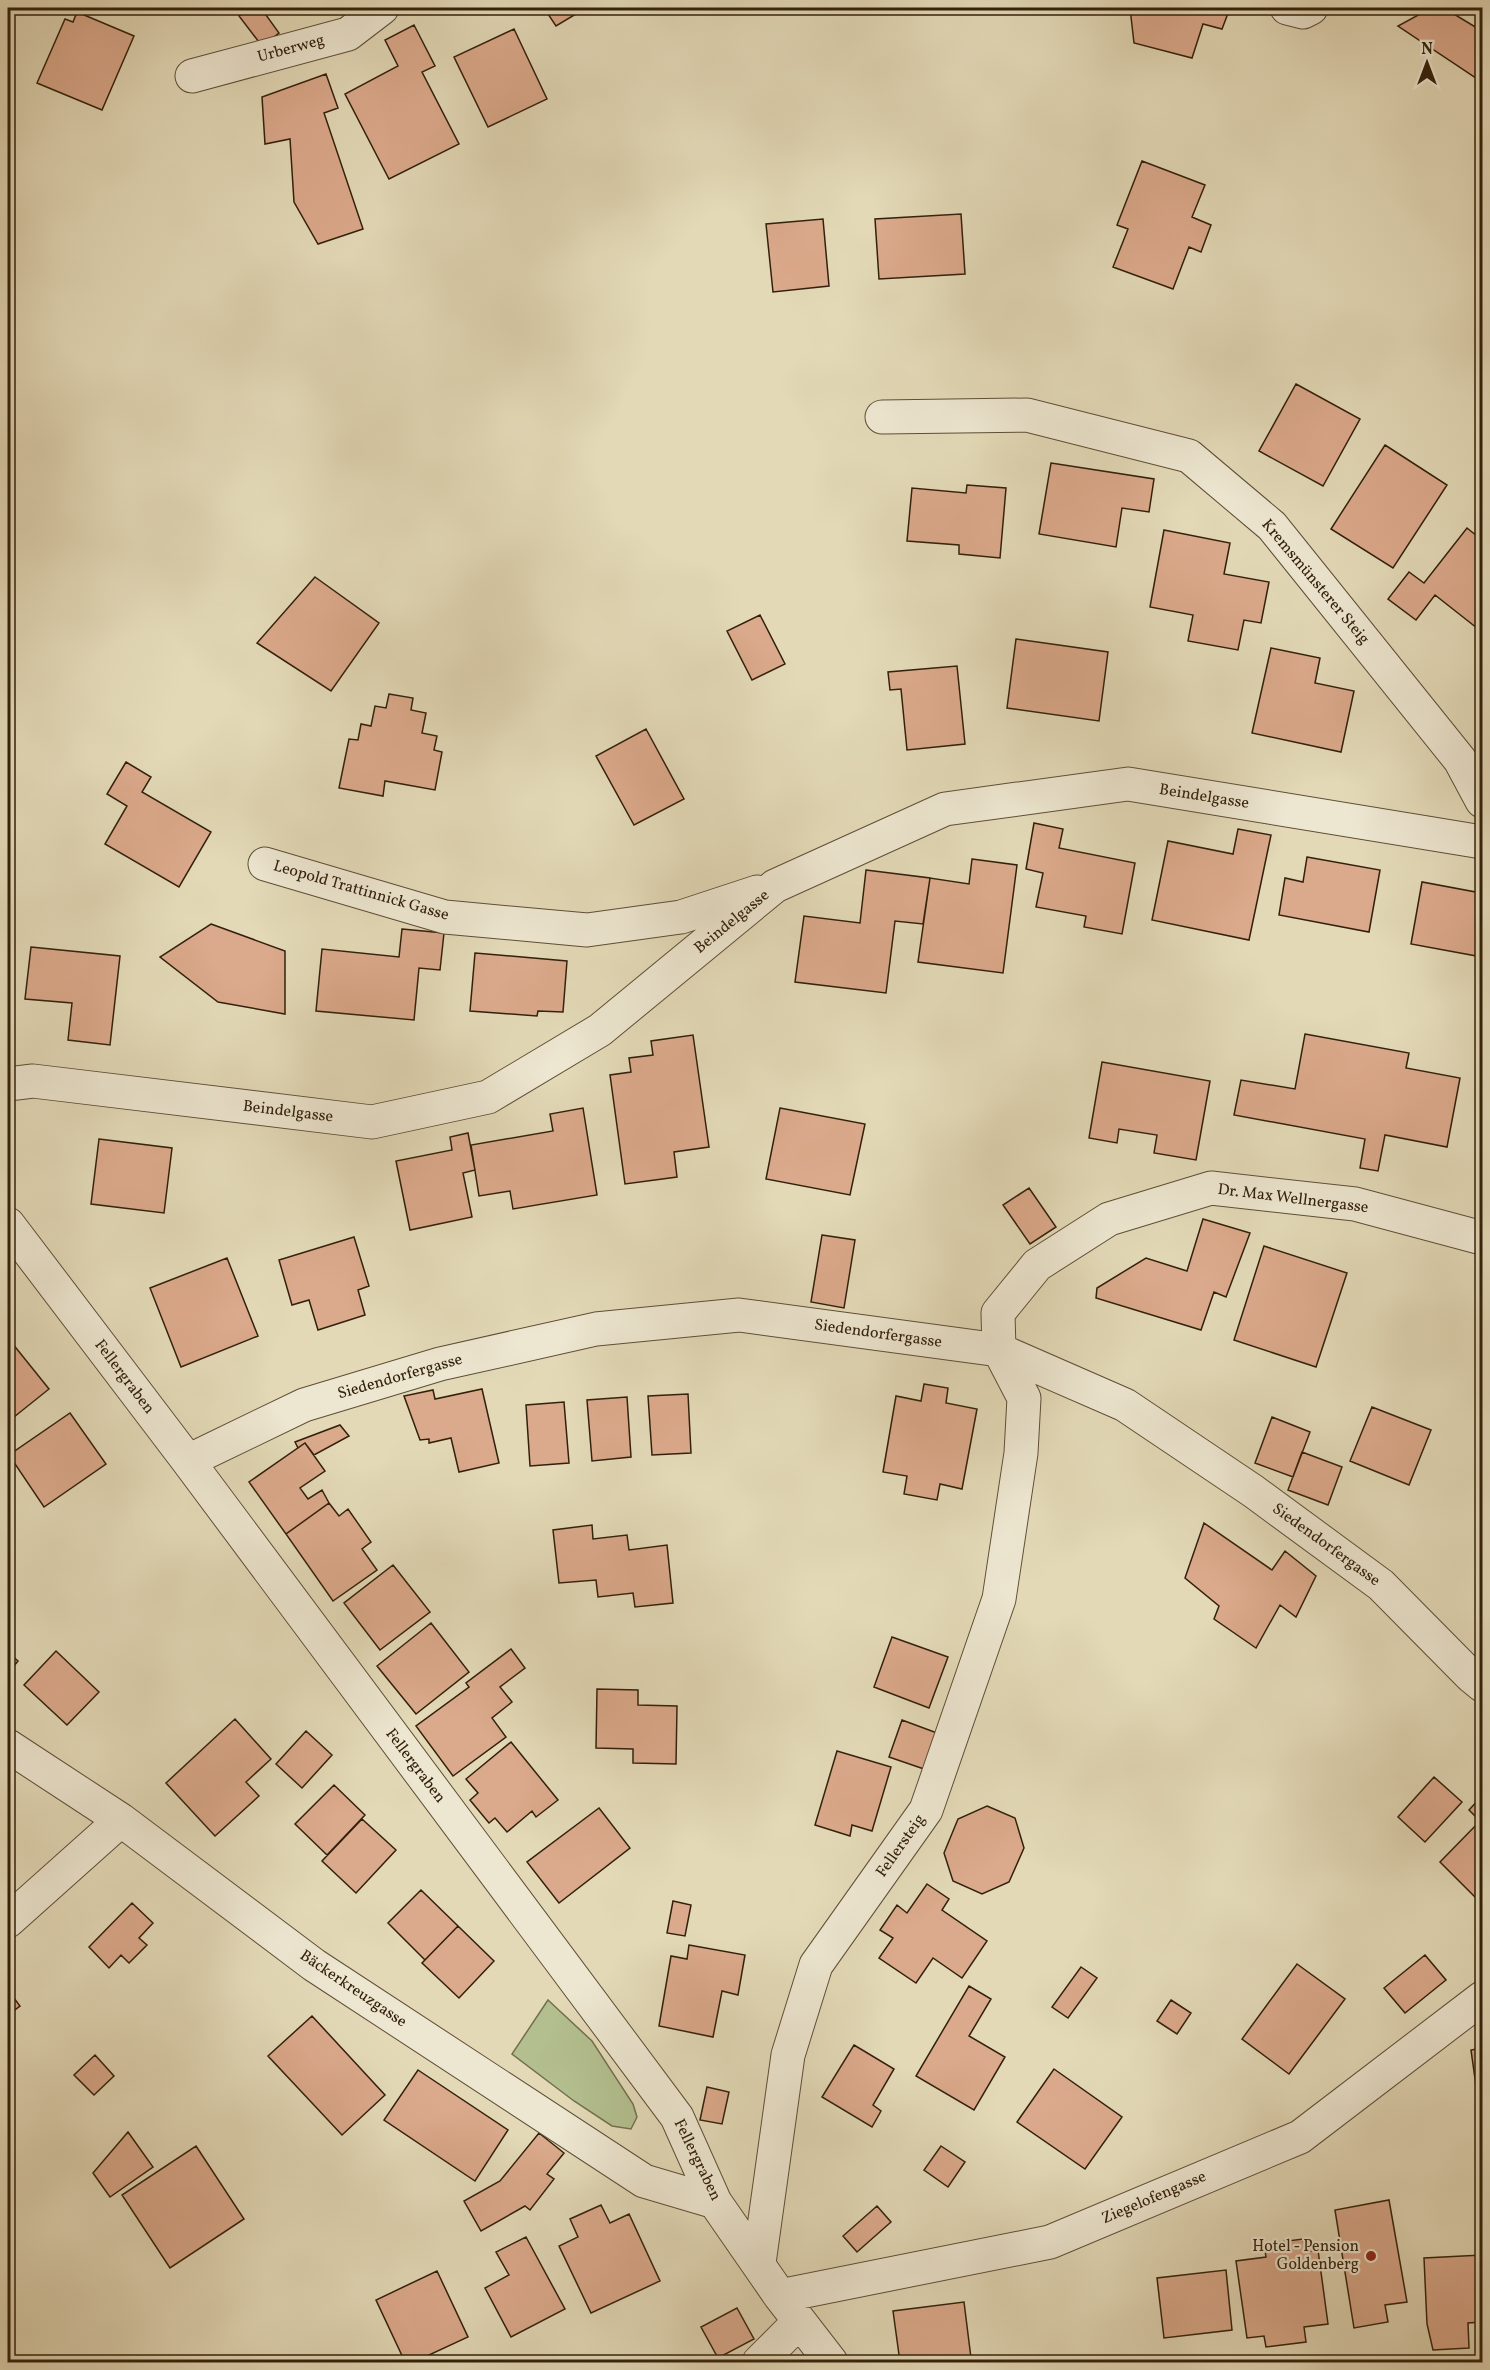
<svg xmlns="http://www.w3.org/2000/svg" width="1490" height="2370" font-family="Vollkorn,serif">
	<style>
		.green { fill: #b3bf8f; stroke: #72704d; stroke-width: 1.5 }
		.building { fill: #dba98b; stroke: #32200b; stroke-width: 1.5 }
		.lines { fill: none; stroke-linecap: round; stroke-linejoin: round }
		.minor-casing { stroke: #5e4e36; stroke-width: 35 }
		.minor { stroke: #ede6d0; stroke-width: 33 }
		.poi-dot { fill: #8f2418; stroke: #ede6d0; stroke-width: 2 }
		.labels { text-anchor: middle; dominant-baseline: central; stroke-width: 4.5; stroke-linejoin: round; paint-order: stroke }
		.street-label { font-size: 16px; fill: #32200b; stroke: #ede6d0 }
		.poi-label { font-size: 16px; fill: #32200b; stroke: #ede6d0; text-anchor: end }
	</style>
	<rect width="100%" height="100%" fill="#e3d9b7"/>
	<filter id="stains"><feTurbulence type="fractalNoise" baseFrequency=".00333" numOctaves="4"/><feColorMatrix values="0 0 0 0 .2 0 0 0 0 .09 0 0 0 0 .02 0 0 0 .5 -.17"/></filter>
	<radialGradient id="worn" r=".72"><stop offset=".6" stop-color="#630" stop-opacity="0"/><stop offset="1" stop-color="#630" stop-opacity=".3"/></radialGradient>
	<path class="green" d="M548,2000L592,2041L633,2104L637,2117L631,2129L612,2126L574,2101L512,2054Z"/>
	<path class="building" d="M250,8H276L266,15L279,33L262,46L239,16Z
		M544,8H586L556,26Z
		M1130,8H1230L1222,29L1203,24L1192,58L1134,43Z
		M1431,8H1444L1482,31V82L1398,26Z
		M77,12L134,36L102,110L37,83L65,19L73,22Z
		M414,25L435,66L422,72L459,144L389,179L345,94L398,66L385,40Z
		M514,29L547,99L488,127L454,57Z
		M326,74L338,108L324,113L363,229L318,244L294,202L290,139L265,144L262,97Z
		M1142,161L1205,185L1192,217L1211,225L1201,252L1189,247L1173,289L1113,267L1128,229L1117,225Z
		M961,214L965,274L879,279L875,219Z
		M823,219L829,286L773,292L766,224Z
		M1296,384L1360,419L1323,486L1259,451Z
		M1385,445L1447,485L1393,568L1331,529Z
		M1051,463L1154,479L1149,512L1122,508L1116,547L1039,534Z
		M967,485L1006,488L1000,558L959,554V545L907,541L912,488L966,493Z
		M1467,528L1482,540V632L1435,595L1416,620L1388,599L1409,572L1424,583Z
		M1164,530L1230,543L1224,574L1269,582L1261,623L1244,620L1238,650L1188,641L1193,615L1150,607Z
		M315,577L379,623L331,691L257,643Z
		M760,615L785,664L752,680L727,631Z
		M1016,639L1108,652L1099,721L1007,708Z
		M1271,648L1320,658L1315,683L1354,691L1341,752L1252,733Z
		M957,666L965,744L907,750L901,689L890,690L888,672Z
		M389,694L413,698L411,710L426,713L422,733L437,736L434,750L442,752L435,790L385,781L383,796L339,788L349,739L358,740L361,724L371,726L375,706L386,708Z
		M646,729L684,799L634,825L596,756Z
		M126,762L151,777L142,792L211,832L179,887L105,844L127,806L107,794Z
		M1034,823L1063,829L1059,848L1135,863L1122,934L1084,927L1086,916L1036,907L1043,873L1026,869Z
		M1238,829L1271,835L1249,940L1152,920L1168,841L1233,854Z
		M1307,857L1380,870L1369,932L1279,915L1285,878L1303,882Z
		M972,859L1017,865L1003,973L918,962L930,878L969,884Z
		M866,870L930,878L923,924L895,921L886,993L795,982L804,916L860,923Z
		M1479,875L1482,876V957L1411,944L1422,882L1476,892Z
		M211,924L285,951V1014L218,1002L160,957Z
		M402,929L444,933L440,970L419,968L414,1020L316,1011L322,949L399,957Z
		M31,947L120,956L110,1045L68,1040L72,1003L25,999Z
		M475,953L567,961L563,1012L538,1011L537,1016L470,1011Z
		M1305,1034L1409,1053L1406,1068L1460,1078L1447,1147L1385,1135L1378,1171L1360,1168L1365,1139L1234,1115L1241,1080L1295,1089Z
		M693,1035L709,1147L674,1152L677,1177L625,1184L610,1075L631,1072L629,1058L653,1055L651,1041Z
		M1102,1062L1210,1081L1196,1160L1154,1153L1157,1135L1119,1129L1117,1143L1089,1138Z
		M583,1108L597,1195L513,1209L510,1191L479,1196L471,1145L553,1131L550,1114Z
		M780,1108L865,1124L850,1195L766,1179Z
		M468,1133L475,1170L463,1173L472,1217L410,1230L396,1161L452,1150L450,1137Z
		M99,1139L172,1148L164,1213L91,1204Z
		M1029,1188L1056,1227L1030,1244L1003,1205Z
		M1203,1219L1250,1233L1226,1297L1214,1292L1201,1330L1096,1298L1097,1288L1146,1258L1187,1271Z
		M822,1235L855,1240L844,1308L811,1302Z
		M354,1237L369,1286L358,1290L365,1315L318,1330L309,1300L292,1305L279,1260Z
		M1264,1246L1347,1273L1316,1367L1234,1340Z
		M227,1258L258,1336L181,1367L150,1288Z
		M8,1338L49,1389L14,1417L8,1409Z
		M924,1384L948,1388L946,1403L977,1409L962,1489L940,1484L937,1500L904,1494L907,1476L883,1472L896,1396L921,1401Z
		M482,1389L499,1463L459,1472L451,1438L429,1443V1439L420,1440L404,1396L433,1390L435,1399Z
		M688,1394L691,1453L652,1455L648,1396Z
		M627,1397L631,1457L592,1461L587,1400Z
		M564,1402L569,1463L530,1466L526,1405Z
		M1372,1407L1431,1430L1409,1485L1350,1461Z
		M70,1413L106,1464L44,1507L9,1455Z
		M1272,1417L1310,1432L1293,1477L1255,1463Z
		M340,1425L349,1436L314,1455L305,1443L298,1448L295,1442Z
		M305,1443L325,1471L300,1488L308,1499L322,1490L329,1503L286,1534L249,1482Z
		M1302,1452L1342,1467L1328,1505L1288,1490Z
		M329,1503L339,1516L348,1509L371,1542L362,1549L377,1570L333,1601L286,1534Z
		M1204,1523L1272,1570L1285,1551L1316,1576L1296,1617L1280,1605L1256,1648L1214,1619L1219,1606L1185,1578Z
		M592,1525L593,1539L627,1535L629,1550L667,1545L673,1603L635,1607L633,1593L598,1597L596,1580L559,1583L553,1530Z
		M393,1565L430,1612L380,1650L344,1603Z
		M431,1623L469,1672L416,1714L377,1666Z
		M892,1637L948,1657L929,1708L874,1687Z
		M511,1649L525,1668L500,1687L512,1702L492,1718L506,1737L453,1776L416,1726L469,1687L466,1683Z
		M56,1651L99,1692L67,1725L24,1685Z
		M8,1652L18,1661L8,1673Z
		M597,1689L638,1690V1705L677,1706L676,1764L633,1763V1749L596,1748Z
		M235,1719L271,1759L246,1782L259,1796L215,1836L166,1783Z
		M902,1720L937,1733L924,1769L889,1757Z
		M306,1731L332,1755L302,1788L276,1764Z
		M511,1742L558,1800L536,1817L532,1811L507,1832L495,1818L489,1823L470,1800L478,1793L466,1779Z
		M837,1751L891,1767L872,1831L852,1825L850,1836L815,1825Z
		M1434,1777L1462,1802L1425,1842L1398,1817Z
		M334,1785L365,1815L327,1855L295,1824Z
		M1482,1796V1904L1440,1862L1480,1821L1469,1810Z
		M987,1806L1015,1818L1024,1848L1009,1882L982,1894L953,1881L944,1853L958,1819Z
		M599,1808L630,1848L559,1903L527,1862Z
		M362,1819L396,1850L356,1893L322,1861Z
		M927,1884L949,1899L942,1910L987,1941L962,1978L933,1958L916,1983L879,1958L893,1938L880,1930L897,1905L907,1913Z
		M421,1890L458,1926L425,1960L388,1923Z
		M673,1901L691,1905L685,1936L667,1933Z
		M132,1903L153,1923L139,1938L147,1945L129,1963L121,1955L109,1968L89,1947Z
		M458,1926L494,1961L459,1998L422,1963Z
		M689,1945L745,1955L738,1995L722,1991L713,2037L659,2026L671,1956L687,1959Z
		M1425,1955L1446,1980L1405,2013L1384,1988Z
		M1297,1964L1345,1999L1289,2074L1242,2039Z
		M1081,1967L1097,1978L1068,2018L1052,2007Z
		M969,1986L991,1999L969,2036L1005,2057L974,2110L916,2076Z
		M8,1990L20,2006L8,2015Z
		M1171,2000L1191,2013L1177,2034L1157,2021Z
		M312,2016L385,2095L342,2135L268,2056Z
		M854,2045L894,2069L873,2105L881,2111L872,2127L822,2097Z
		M1482,2048V2085L1476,2086L1471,2050Z
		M95,2055L114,2076L94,2095L74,2075Z
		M1054,2069L1122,2117L1085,2169L1017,2122Z
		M418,2070L508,2130L475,2181L384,2120Z
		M707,2087L729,2092L722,2124L700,2120Z
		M128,2132L153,2167L110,2197L93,2173Z
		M539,2133L564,2153L547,2174L554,2179L530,2210L525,2206L481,2231L464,2201L500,2181Z
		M196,2146L244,2219L170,2268L122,2195Z
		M941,2146L965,2162L948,2187L924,2170Z
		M1389,2200L1407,2302L1385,2305L1388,2322L1354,2328L1335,2210Z
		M601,2205L610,2223L629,2214L660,2281L591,2313L559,2246L578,2237L570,2219Z
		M877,2206L891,2222L857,2252L843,2236Z
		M526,2237L565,2309L511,2337L485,2288L509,2275L496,2252Z
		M1303,2239L1305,2252L1318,2250L1328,2324L1304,2327L1306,2342L1266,2347L1264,2336L1247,2338L1236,2261L1266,2257L1264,2244Z
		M1482,2255V2322L1468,2323L1469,2348L1433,2350L1427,2324L1424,2258Z
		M1226,2270L1232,2330L1164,2338L1157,2278Z
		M437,2271L468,2337L414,2362H405L376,2300Z
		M964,2302L971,2358L937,2362H900L893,2311Z
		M737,2308L754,2339L718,2358L701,2327Z"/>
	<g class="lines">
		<g class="minor-casing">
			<path id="minor" d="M1287,8L1303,12L1311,8
				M192,76L348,34L382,8
				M882,417L1027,415L1189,456L1272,526L1460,760L1482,801
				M265,864L445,917L587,930L681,917L757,892
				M8,1084L33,1081L372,1122L488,1097L600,1030L775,886L945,809L1128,784L1482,842
				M8,1224L188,1461L677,2117L715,2202L780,2296L831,2362
				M188,1461L304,1405L440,1364L596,1329L739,1315L999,1350L1125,1405L1253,1491L1381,1585L1471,1676L1482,1685
				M8,1746L121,1820L314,1965L644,2181L715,2202
				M8,1921L121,1820
				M759,2263L788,2055L816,1965L926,1810L999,1599L1021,1453L1024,1398L999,1350L998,1313L1037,1265L1109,1219L1211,1188L1355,1204L1482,1238
				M780,2296L1050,2242L1300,2137L1482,1998
				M759,2362L799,2322"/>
		</g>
		<use href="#minor" class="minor"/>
	</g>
	<circle class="poi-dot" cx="1371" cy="2256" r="6"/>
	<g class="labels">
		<g class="street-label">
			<text transform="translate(291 49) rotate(-15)">Urberweg</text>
			<text transform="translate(1315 582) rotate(50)">Kremsmünsterer Steig</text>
			<text transform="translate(1204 797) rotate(9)">Beindelgasse</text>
			<text transform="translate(361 891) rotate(16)">Leopold Trattinnick Gasse</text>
			<text transform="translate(732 922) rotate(-39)">Beindelgasse</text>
			<text transform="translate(288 1112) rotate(7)">Beindelgasse</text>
			<text transform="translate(1293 1199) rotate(7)">Dr. Max Wellnergasse</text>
			<text transform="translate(878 1334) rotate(8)">Siedendorfergasse</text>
			<text transform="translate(124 1377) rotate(53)">Fellergraben</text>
			<text transform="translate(400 1377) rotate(-16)">Siedendorfergasse</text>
			<text transform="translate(1326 1545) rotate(36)">Siedendorfergasse</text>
			<text transform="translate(415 1766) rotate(53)">Fellergraben</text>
			<text transform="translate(901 1846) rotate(-55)">Fellersteig</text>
			<text transform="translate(353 1989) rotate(34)">Bäckerkreuzgasse</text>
			<text transform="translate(697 2160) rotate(64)">Fellergraben</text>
			<text transform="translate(1154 2198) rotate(-23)">Ziegelofengasse</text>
		</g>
		<g class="poi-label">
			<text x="1359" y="2247">Hotel - Pension<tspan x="1359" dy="18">Goldenberg</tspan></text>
		</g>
	</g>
	<rect width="1490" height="2370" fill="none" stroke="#e3d9b7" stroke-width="30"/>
	<rect x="9" y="9" width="1472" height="2352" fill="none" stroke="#32200b" stroke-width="3"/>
	<rect x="15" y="15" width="1460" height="2340" fill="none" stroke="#32200b" stroke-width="1.5"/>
	<g transform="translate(1427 63)" stroke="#ede6d0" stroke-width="4.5" paint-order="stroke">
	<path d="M0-4.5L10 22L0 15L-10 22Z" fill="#32200b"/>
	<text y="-9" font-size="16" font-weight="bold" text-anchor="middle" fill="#32200b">N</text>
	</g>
	<rect width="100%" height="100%" filter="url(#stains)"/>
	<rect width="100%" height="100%" fill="url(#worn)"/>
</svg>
